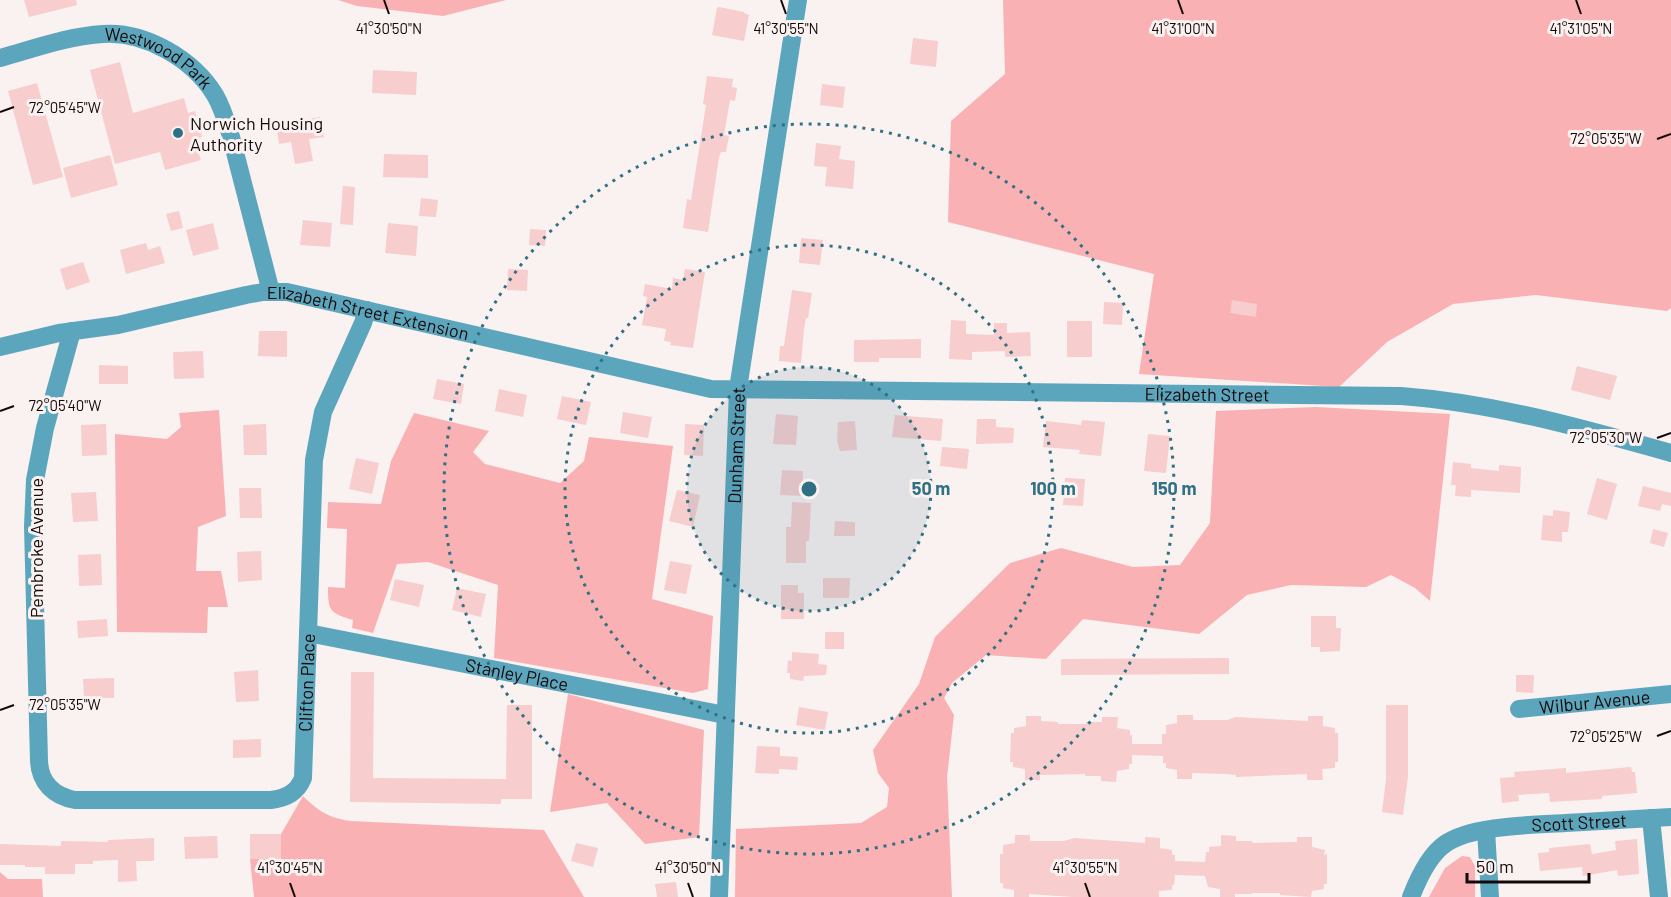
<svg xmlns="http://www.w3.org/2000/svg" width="1671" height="897" font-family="Barlow,sans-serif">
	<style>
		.green { fill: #f9b1b3 }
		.building { fill: #f7cdce }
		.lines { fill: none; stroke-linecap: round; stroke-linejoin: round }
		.minor { stroke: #5ca6bd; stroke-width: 18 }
		.ticks { fill: none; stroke: #150808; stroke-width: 2 }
		.ring { fill: none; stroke: #2f7084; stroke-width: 3; stroke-dasharray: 3 6 }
		.poi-dot { fill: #2f7084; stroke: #faf1f1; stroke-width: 2 }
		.labels { text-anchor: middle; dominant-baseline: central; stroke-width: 6; stroke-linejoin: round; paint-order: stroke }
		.street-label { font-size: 18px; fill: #150808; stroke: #faf1f1 }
		.poi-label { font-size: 18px; fill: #150808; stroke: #faf1f1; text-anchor: start }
		.ticks-label { font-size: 15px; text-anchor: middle; fill: #150808; stroke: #faf1f1; stroke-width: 6; stroke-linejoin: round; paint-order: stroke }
		.centre { fill: #2f7084; stroke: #faf1f1; stroke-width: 3 }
		.ring-label { font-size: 18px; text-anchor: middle; font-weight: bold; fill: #2f7084; stroke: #faf1f1; stroke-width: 6; stroke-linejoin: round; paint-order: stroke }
	</style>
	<rect width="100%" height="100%" fill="#faf1f1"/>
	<path class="green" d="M338,0H506L443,16L357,6Z
		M1003,0H1671V308L1667,311L1536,295L1453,304L1387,342L1339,387L1139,374L1154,274L948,222L951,121L1005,74Z
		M1316,407L1450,414L1430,601L1415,588L1391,575L1366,587L1291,585L1247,595L1199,634L1083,619L1046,659L986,655L952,683L944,698L954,715L947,777L952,897H735L736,829L861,823L887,807L889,788L878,773L873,750L919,684L935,637L1010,563L1061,548L1133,567L1180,565L1210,523L1216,411Z
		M219,410L226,516L198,527L196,571H221L228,607H208L207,633L117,632L115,434L167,439L181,427L179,413Z
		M414,413L489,431L473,452L485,464L560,483L584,461L589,437L673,446L652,599L713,616L708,689L693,693L494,658L498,585L428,562L397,564L373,633L352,628L353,620C330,613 328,611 328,587L345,588L347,529L327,528L328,502L381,504L391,461Z
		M568,694L704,730L699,837L645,844L607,803L550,812Z
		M303,796C318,811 329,818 351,821L544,830L584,897H254L250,859H281V834Z
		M1462,856L1470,857L1475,866V897H1429L1445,868Z
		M0,872L8,879H42L43,897H0Z"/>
	<path class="building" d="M24,0H76L77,5L29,17Z
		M719,7L744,12V13L749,15L744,41L712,35L717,8Z
		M913,38L938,41L936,67L910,64Z
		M120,62L133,113L184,98L188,113L195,111L202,137L199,138L203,152L199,154L201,160L165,170L160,152L115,164L90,70Z
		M373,70L417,72L416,95L372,93Z
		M707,76L733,79L732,87L737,88L735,101L730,100L724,135L729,136L726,152H721L719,157L708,232L683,228L687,199L691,200L706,105L703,104Z
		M37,83L63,177L33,185L8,91Z
		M822,84L845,87L843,108L820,105Z
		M320,117L324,137L309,139L313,161L295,164L291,142L279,144L276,124Z
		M816,143L841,146L839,159L855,161L853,189L825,186L827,167L814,166Z
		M384,154L428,155V178L383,177Z
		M110,155L118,185L71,198L63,168Z
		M343,186L355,187L353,225L340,224Z
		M421,198L438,200L436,217L419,216Z
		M179,211L183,228L171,231L166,214Z
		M303,220L332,223L330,247L300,245Z
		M213,223L219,249L193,256L186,230Z
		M388,223L418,226L416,256L385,253Z
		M530,229L546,230L545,246L529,245Z
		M801,238L823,240L820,265L799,263Z
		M146,243L148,250L160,246L165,263L126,274L120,250Z
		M83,262L90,282L66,290L60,269Z
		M508,269L528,270L527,291L507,290Z
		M685,269L705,272L693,348L670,345L671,342L664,341L666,329L642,325L647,297L643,296L645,284L672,289L673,278L683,280Z
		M792,290L812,293L808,318H806L804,329L801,363L779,361L780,346H784Z
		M1232,300L1257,304L1256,317L1230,313Z
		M1104,302L1123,303L1122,325L1103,324Z
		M951,320L966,321V334L994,335V323H1007V333L1030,332L1031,356L1005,357V351L972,352V360L949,359Z
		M1067,321H1092V357H1067Z
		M259,331H287V357L258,356Z
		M921,339V358H879V362H854V340Z
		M203,351L204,378L174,379L173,352Z
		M99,365L128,366V384H99Z
		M1577,366L1617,376L1610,400L1571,390Z
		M437,379L464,384L461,404L433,399Z
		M499,389L527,395L523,417L495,411Z
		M562,396L591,402L586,425L557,419Z
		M623,412L652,417L648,438L620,433Z
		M776,414L798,416L796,445L773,444Z
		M895,415L943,419L941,441L892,437Z
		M977,419H996V427L1014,428L1013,443L976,444Z
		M1082,420L1105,422L1101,456L1079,454L1080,450L1043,447L1046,421L1081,425Z
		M855,421L857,450L840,451L837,441L838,422Z
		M106,424L107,455L82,456L81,425Z
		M266,424L267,455H244L243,425Z
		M685,424L704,425L703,456L684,455Z
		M1148,434L1170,436L1166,473L1144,471Z
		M942,447L969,449L967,469L940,466Z
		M356,458L379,463L372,494L349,489Z
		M1453,462L1471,464V468L1499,471V465L1521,467L1520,493L1471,490V497L1455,496L1456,485H1451Z
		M782,470L803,471L802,496L780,495Z
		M1065,478L1085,479L1083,506L1063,505Z
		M1597,478L1617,484L1607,520L1587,514Z
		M1643,486L1671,493V506L1662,504L1660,511L1638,506Z
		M239,488H261L262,518H240Z
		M677,490L700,495L693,527L669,521Z
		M96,492L98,521L73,522L71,493Z
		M792,502L811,503L809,541H806V563H786V527H791Z
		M1553,510L1570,512L1568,532H1562V542L1541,540L1543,515L1553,516Z
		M835,521L855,522V536H834Z
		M1653,529L1668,533L1664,547L1650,543Z
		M261,551L262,580L238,582L237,552Z
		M101,554L102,585L79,586L78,555Z
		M670,561L692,565L686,594L664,590Z
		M823,578H850L849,598H823Z
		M395,579L424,585L419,607L390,600Z
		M781,585H798V593H804V619H781Z
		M457,588L486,594L481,617L452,610Z
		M1311,616H1336V628H1341L1340,651L1320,652V647H1311Z
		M107,619L108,636L78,638L77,621Z
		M825,632H844V649H825Z
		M792,652L819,654L818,664L827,665L826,675L804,676L803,681L790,679V673H787L788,660L792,661Z
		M1229,658V674L1061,675V659Z
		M258,670L259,701L236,702L234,672Z
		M351,672H374L373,778L506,779L507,705H532V799H501V804L350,802Z
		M1516,675H1534L1533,693L1516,692Z
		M114,678V698H84L83,679Z
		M1386,705H1408V776L1403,815L1382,812L1386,779Z
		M799,707L828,712L825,730L796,725Z
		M1177,715H1193V720H1227L1236,717L1308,721V716H1323V726L1335,728V733H1338V762H1335V768L1322,769L1323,780H1307V774L1236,777V775L1226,774L1192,773V779H1177V770L1166,768V763H1163V756L1132,755V764H1129V769L1117,771L1116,782L1101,781V776H1085V774L1040,775V780H1025V769L1013,767V762H1010L1011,733H1014V728L1026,726V716H1041V721L1058,722V724H1086V722H1102V717H1118L1117,728L1130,730V735H1132V744H1162V734H1166V725L1177,723Z
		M261,739V757L233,758V740Z
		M757,746L780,747V756L798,757L797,770L779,769V774L755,773Z
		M1631,767L1632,772H1635L1637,793L1602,796V799L1550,802L1549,793L1518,795L1519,801L1502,803L1500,778L1515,777L1514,772L1566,768V773Z
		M250,834H281V859H250Z
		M1015,835H1030V841H1064L1074,838L1145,843V837L1160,838V848L1172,850V855H1175V861L1205,862L1206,852H1209V847L1221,846V835L1236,836V841H1252L1253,843L1297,842V837H1312V847L1325,850L1324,855L1327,854V884H1324V889L1312,891L1311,897L1280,895V893H1252V894H1235V897H1220V889L1208,887L1205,876L1175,875L1174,885H1172V890L1159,891V897H1073L1029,894V897H1014V890L1003,888V883H1000V854H1003V845L1015,843Z
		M217,836L218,858L185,859L184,837Z
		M154,838V861H136L137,881L118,882V860L93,861V864H75V874H45V867H25V865H0V844L61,846V841L108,842V840Z
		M1637,839L1639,874L1618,876L1617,870L1583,876L1582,867L1540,871L1538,853L1549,852V848L1590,844L1592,854L1616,850L1615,841Z
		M576,843L598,848L593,867L571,861Z
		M676,882L678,897H657L655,884Z"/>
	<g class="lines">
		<g class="minor">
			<path id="s1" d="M0,58C33,49 68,36 103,34C145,31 193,59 215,95C222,107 226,120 230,133L271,292"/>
			<path id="s2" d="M72,331L45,428L35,480L33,526L39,761C40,783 54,796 75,800H271C286,798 297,793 303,778L314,460L323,412L363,323L367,310"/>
			<path id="s3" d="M0,347L59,333L118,325L246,295L263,292H287L711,389L1401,396C1494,403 1582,428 1671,453"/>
			<path id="s4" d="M308,633L725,715"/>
			<path id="s5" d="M1519,709L1671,694"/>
			<path d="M1651,818L1659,897"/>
			<path d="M1486,830L1490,897"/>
			<path id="s6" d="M719,897L738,389L798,0"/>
			<path id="s7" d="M1411,897C1418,879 1429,855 1445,844C1472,825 1534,825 1566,823C1601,821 1636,819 1671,817"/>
		</g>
	</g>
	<path class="ticks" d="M384,0L389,14M781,0L786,14M1178,0L1183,14M1576,0L1581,14M0,112L14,107M1657,139L1671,134M0,411L14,406M1657,438L1671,433M0,710L14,705M1657,736L1671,731M290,883L295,897M688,883L693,897M1085,883L1090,897"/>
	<circle cx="809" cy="489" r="122" fill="#2f7084" fill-opacity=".12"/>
	<g class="ring">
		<circle cx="809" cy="489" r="122"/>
		<circle cx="809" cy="489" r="244"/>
		<circle cx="809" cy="489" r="365"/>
	</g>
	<circle class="poi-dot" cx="178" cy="133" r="6"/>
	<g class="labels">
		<g class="street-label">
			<text stroke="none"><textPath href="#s1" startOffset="168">Westwood Park</textPath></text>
			<text stroke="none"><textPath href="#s3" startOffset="376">Elizabeth Street Extension</textPath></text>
			<text stroke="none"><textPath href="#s3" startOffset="1224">Elizabeth Street</textPath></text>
			<text stroke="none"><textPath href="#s6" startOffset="452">Dunham Street</textPath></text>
			<text transform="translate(36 548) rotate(-90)">Pembroke Avenue</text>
			<text stroke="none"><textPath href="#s4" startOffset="213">Stanley Place</textPath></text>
			<text stroke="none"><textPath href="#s2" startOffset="825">Clifton Place</textPath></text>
			<text stroke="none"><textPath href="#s5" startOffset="76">Wilbur Avenue</textPath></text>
			<text stroke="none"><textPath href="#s7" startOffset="201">Scott Street</textPath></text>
		</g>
		<g class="poi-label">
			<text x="190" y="123">Norwich Housing<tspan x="190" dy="21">Authority</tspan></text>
		</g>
	</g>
	<g class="ticks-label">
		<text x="389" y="34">41°30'50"N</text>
		<text x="786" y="34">41°30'55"N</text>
		<text x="1183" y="34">41°31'00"N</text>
		<text x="1581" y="34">41°31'05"N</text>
		<text x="65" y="113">72°05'45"W</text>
		<text x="1606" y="144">72°05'35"W</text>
		<text x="65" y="411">72°05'40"W</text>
		<text x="1606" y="443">72°05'30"W</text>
		<text x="65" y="710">72°05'35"W</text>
		<text x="1606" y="742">72°05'25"W</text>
		<text x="290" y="873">41°30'45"N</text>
		<text x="688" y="873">41°30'50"N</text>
		<text x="1085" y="873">41°30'55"N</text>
	</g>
	<circle cx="809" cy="489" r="9" class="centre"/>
	<g class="ring-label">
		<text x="931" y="495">50 m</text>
		<text x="1053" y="495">100 m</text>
		<text x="1174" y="495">150 m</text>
	</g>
	<path d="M1467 873v9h122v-9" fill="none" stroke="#150808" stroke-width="3"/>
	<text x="1476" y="873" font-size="18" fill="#150808" stroke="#faf1f1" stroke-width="4.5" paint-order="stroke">50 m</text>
</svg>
